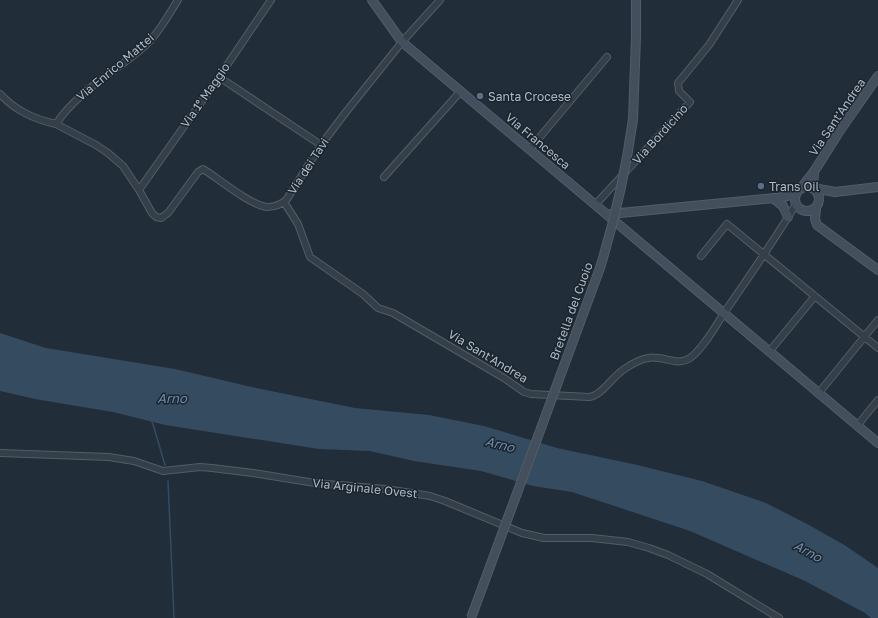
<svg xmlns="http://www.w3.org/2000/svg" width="878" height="618" font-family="'Golos Text',sans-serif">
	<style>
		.water { fill: #354b60 }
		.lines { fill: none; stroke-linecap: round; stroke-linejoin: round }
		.stream { stroke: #354b60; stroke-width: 1.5 }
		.street-casing { stroke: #525d67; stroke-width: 8 }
		.secondary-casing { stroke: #525d67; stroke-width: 10 }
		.street { stroke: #353f49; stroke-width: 6 }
		.secondary { stroke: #434f5c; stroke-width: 8 }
		.secondary-bridge-casing { stroke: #525d67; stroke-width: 10; stroke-linecap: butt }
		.secondary-bridge { stroke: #434f5c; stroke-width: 8 }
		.service-dot { fill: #5c6f8a; stroke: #1a242e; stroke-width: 1.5 }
		.labels { text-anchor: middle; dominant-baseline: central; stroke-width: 3; stroke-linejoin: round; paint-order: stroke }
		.street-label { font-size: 12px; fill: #afbac5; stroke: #1a242e }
		.poi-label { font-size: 12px; fill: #afbac5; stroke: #1a242e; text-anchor: start }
		.water-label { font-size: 13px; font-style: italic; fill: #708eaa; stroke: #1a242e }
	</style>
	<rect width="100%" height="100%" fill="#212e39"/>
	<path class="water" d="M0,333L46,348L175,369L256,388L355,408L429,415L484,426L557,448L633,464L702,481L766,503L809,525L846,546L878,568V618H871L865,613L805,581L690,531L572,492L533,486L481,471L414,461L370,451L319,449L165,425L113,412L35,399L0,391Z"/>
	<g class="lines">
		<path class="stream" d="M152,421L165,465
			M168,481L174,618"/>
		<g class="street-casing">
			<path id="street" d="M219,77L321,145
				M0,94C16,111 34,119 56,124C79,89 118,71 148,43C160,31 169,14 178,0
				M56,124L96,145L108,153L123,166L139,190L152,213L156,217L161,218L168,213L198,172L203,169C219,179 250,205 267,207C274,207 282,204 287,199L321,145L346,112L402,42L440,0
				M529,150L607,57
				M384,177L460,92
				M139,190L219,77L271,0
				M284,202L298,224L310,257L363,294L378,308L393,313L504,378L524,392L531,394L589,397C602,396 613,375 626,368C632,364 641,359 648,358C662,355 677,367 690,358C702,350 716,326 724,313C749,277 774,241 796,204
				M595,205L690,102L679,91L678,83L709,45L738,0
				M701,256L727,224L878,348
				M769,352L815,296
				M818,394L878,320
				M857,426L878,400
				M0,453L109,457L134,461L163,471L200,467L212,468L253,473L315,483L386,489L430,496L445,501L522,533L544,538H592L628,542L649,548L668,555L707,574L779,618"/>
		</g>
		<g class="secondary-casing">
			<path id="secondary" d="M372,0L402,42L878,443
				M633,119L636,37V0
				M814,173L813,188L835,192L878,187
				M795 199a12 12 0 1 1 24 0a12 12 0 1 1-24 0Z
				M801,188L815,170L839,132L878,76
				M773,198L783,206L788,217
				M816,209L815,219L817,225L878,270
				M610,214L784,197L797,193"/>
		</g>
		<use href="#street" class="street"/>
		<use href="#secondary" class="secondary"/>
		<g class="secondary-bridge-casing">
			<path id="secondary-bridge" d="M471,618L600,268C615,219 626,170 633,119"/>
		</g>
		<use href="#secondary-bridge" class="secondary-bridge"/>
	</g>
	<g class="service-dot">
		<circle cx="480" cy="96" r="4"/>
		<circle cx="761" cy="186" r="4"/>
	</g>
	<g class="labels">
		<g class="street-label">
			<text transform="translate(115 67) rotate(-40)">Via Enrico Mattei</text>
			<text transform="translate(205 95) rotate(-55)">Via 1° Maggio</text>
			<text transform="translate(837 117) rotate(-56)">Via Sant'Andrea</text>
			<text transform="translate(660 134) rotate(-48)">Via Bordicino</text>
			<text transform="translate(538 141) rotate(40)">Via Francesca</text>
			<text transform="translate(308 166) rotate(-57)">Via dei Tavi</text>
			<text transform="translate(571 311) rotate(-70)">Bretella del Cuoio</text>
			<text transform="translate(488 356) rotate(31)">Via Sant'Andrea</text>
			<text transform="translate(365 488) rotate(6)">Via Arginale Ovest</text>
		</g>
		<g class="poi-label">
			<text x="488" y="96">Santa Crocese</text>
			<text x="769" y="186">Trans Oil</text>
		</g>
		<g class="water-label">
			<text x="172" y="398">Arno</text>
			<text transform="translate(500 444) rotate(14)">Arno</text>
			<text transform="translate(808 551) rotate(29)">Arno</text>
		</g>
	</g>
</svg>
